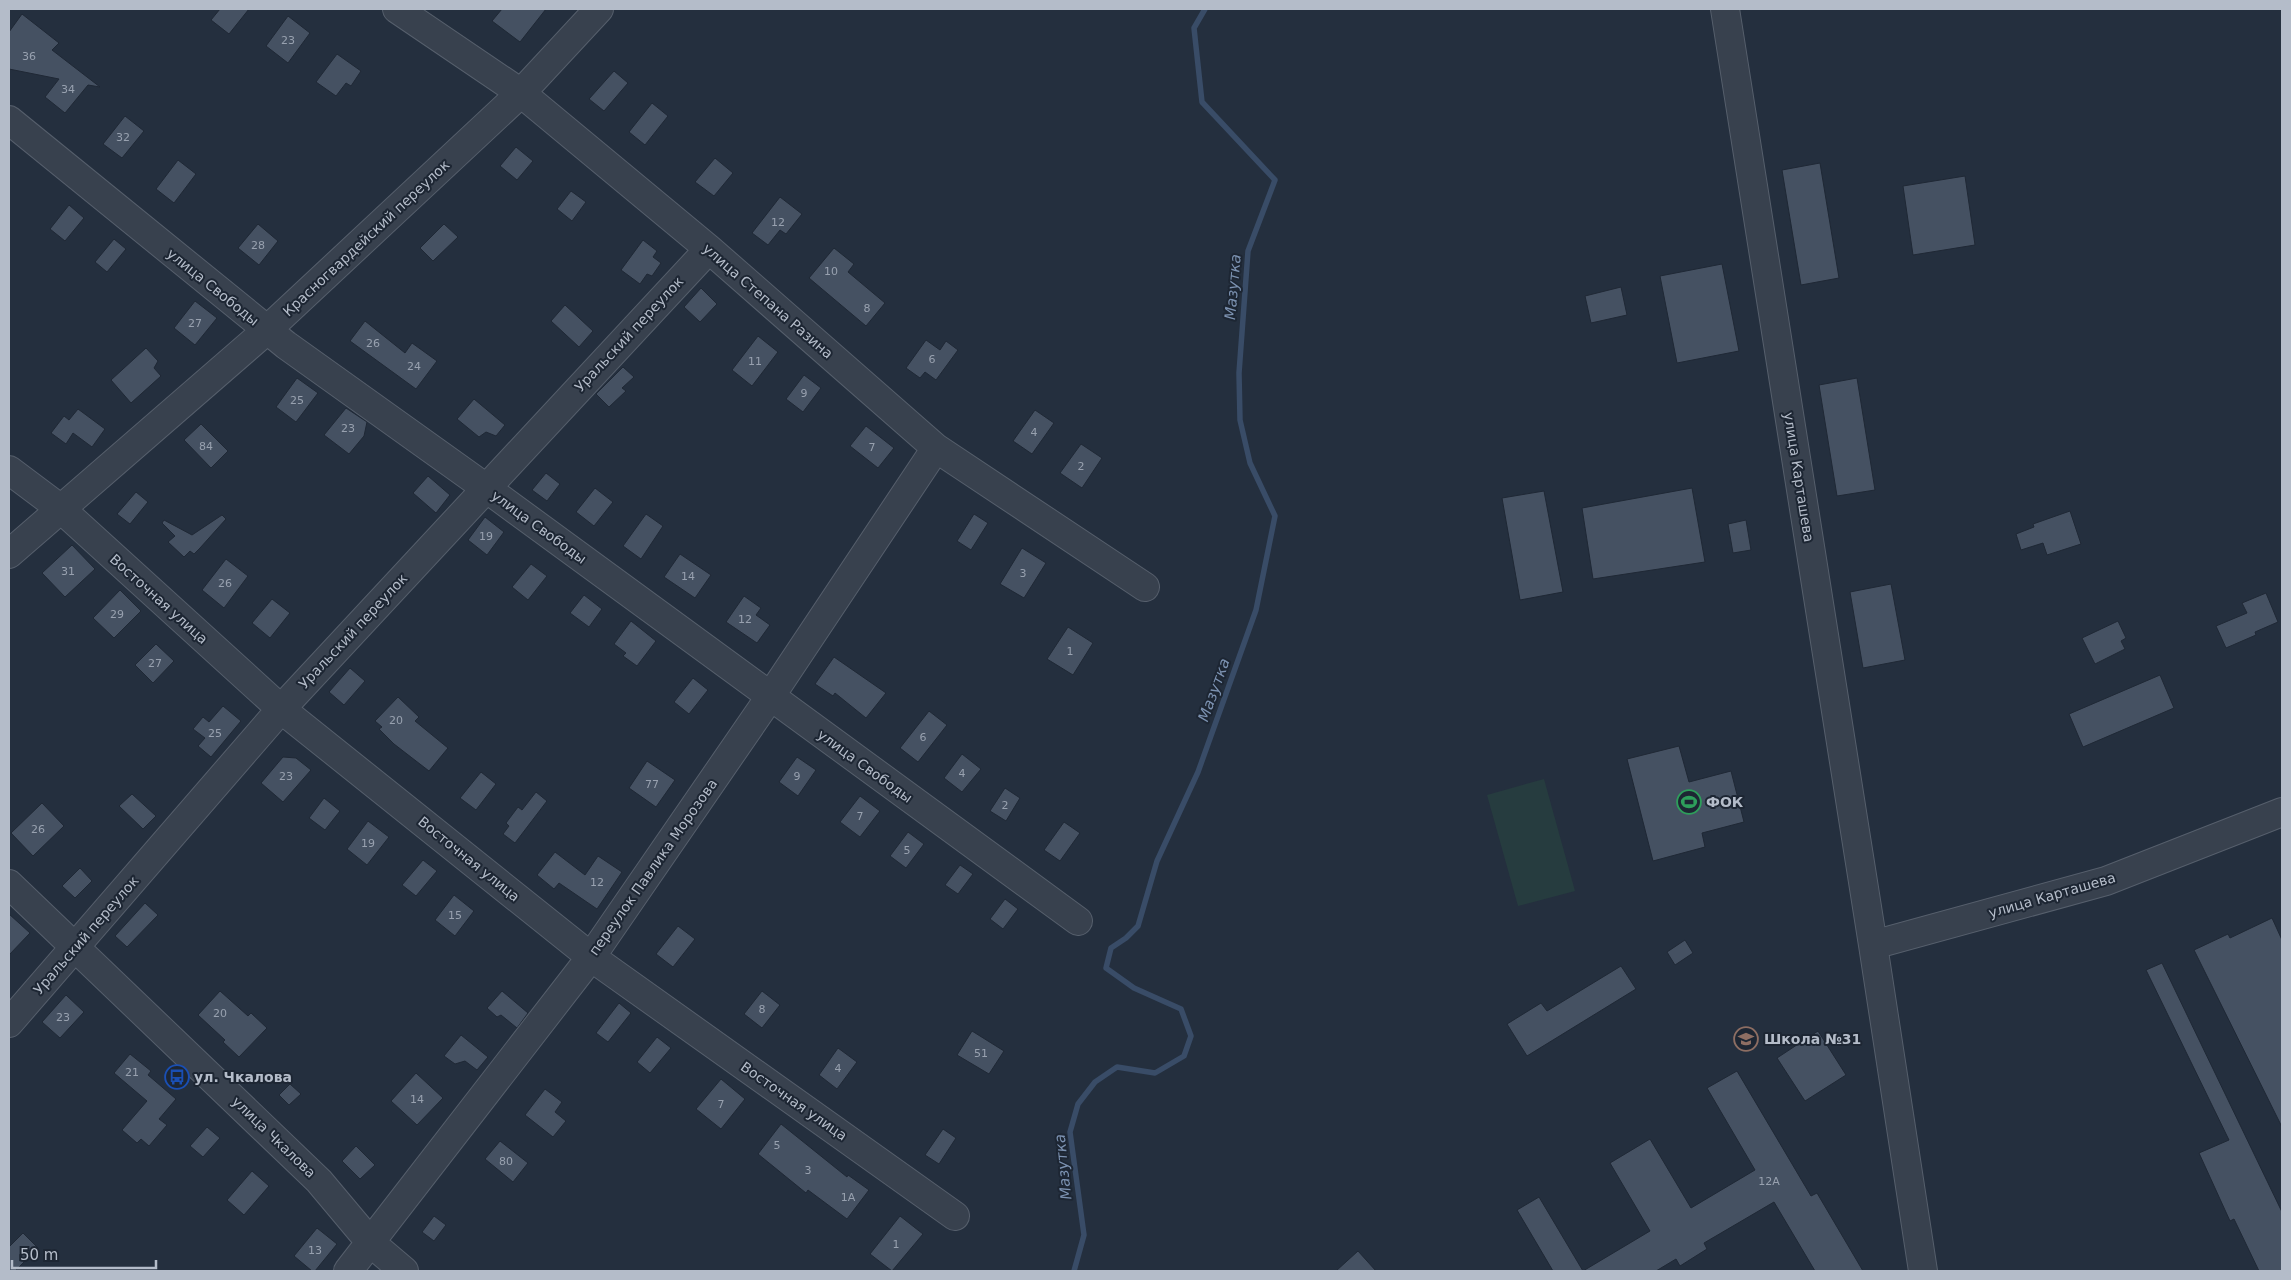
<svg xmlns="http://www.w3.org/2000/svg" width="2291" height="1280" font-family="'DejaVu Sans',sans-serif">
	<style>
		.green { fill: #263c3f }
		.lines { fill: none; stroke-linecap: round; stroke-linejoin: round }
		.stream { stroke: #394c67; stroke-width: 5.5 }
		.building { fill: #455162; stroke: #1f2835 }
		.minor-casing { stroke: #565f6c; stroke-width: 30 }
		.minor { stroke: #38414e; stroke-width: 28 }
		.labels { text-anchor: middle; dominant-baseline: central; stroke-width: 4; stroke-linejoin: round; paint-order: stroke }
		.number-label { font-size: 11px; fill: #98a1af }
		.street-label { font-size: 14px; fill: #b4bcc9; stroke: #1d2633 }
		.poi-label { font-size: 14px; font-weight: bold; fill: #b4bcc9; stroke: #1d2633; text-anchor: start }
		.water-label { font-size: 15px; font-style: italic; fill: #7c92b1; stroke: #1d2633 }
	</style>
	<rect width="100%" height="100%" fill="#242f3e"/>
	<path class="green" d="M1544,779L1575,891L1518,906L1487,795Z"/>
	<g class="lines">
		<path class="stream" d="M1074,1271L1084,1235L1070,1132L1078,1104L1095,1082L1117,1067L1155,1073L1184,1056L1191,1036L1181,1009L1134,988L1106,968L1111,948L1126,938L1138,926L1157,861L1198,772L1256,610L1275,516L1250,463L1240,420L1239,373L1248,251L1275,180L1202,102L1194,28L1205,9"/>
	</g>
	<path class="building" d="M220,9H249L229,34L211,20Z
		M502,9H546L520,42L492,21Z
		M22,14L59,43L52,50L100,87L88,85L65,113L45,97L59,79L9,69V32Z
		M288,16L310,33L288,63L266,46Z
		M337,54L361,71L351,86L346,83L336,96L316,82Z
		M614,71L628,83L604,111L589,99Z
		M652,103L668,116L645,145L629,132Z
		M125,116L144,131L122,158L103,144Z
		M516,147L533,161L517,180L500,166Z
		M715,158L733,173L714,196L695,182Z
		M178,160L196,174L174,203L156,189Z
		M1820,163L1839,278L1801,285L1782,170Z
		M1965,176L1975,245L1913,255L1903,186Z
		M571,191L586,202L572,221L557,209Z
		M780,197L802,214L786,234L780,230L768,245L752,233Z
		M69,205L84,218L65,241L50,229Z
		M258,224L278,241L259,265L238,248Z
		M444,224L458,237L433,261L420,248Z
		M114,239L126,249L107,272L95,262Z
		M643,240L657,251L653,257L661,263L652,276L647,274L640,284L621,270Z
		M834,248L854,264L848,272L885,303L866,326L809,278Z
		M1722,264L1739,351L1677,363L1660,276Z
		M1621,287L1627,315L1591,323L1585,296Z
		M701,288L717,304L700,322L684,307Z
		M195,301L217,318L195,345L174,328Z
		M565,305L593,331L579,347L551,321Z
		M365,321L405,353L412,343L437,361L416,389L350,341Z
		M758,336L778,352L752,386L732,370Z
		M926,340L940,350L946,341L958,350L936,380L925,372L920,378L906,368Z
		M146,348L158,361L154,368L161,376L131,403L111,380Z
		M623,367L634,377L622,388L626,391L609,407L596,394Z
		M804,375L821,388L803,412L786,399Z
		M297,378L318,393L296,422L276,407Z
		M1857,378L1875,490L1837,496L1819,385Z
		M474,399L505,425L496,436L486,432L479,437L457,419Z
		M346,408L367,422L364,436L349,454L324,435Z
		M78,409L105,429L92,447L73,433L66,444L51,433L64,416L69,420Z
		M1035,410L1054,423L1032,454L1013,441Z
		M201,424L228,451L211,468L184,440Z
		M866,426L894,448L878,468L850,446Z
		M1081,444L1102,458L1082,488L1060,473Z
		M546,473L560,484L547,501L532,490Z
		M428,476L450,495L436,513L413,493Z
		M595,488L613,502L594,526L576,512Z
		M1692,488L1705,562L1593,579L1582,508Z
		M1544,491L1563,592L1520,600L1502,498Z
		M136,492L148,502L130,524L117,514Z
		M2070,511L2081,544L2047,555L2043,543L2021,550L2016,534L2034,527L2033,524Z
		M646,514L663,526L641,559L623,546Z
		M974,514L988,523L971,550L957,541Z
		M222,515L226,519L200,548L194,554L190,551L184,557L168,542L175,536L162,523L164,520L192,535Z
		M485,517L504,532L487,555L468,540Z
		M1746,520L1751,550L1733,553L1728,524Z
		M72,545L95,569L65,597L42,573Z
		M1022,548L1046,563L1024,598L1000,584Z
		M680,554L711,575L695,598L664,577Z
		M226,559L248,576L224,608L202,590Z
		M531,564L547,576L528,600L512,587Z
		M1891,584L1905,660L1863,668L1850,592Z
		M120,590L141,611L114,638L93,618Z
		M2266,593L2278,622L2255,632L2256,635L2226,648L2216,626L2247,613L2242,603Z
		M584,595L602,609L589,627L570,613Z
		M744,596L761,608L756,615L770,625L757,643L726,622Z
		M272,599L290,613L270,638L252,623Z
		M631,621L656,641L637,666L623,656L626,653L614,644Z
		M2118,621L2126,638L2121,641L2125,649L2095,664L2082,638Z
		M1068,627L1093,643L1073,675L1047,659Z
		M156,644L174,661L153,683L135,665Z
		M834,657L886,693L866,718L835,693L833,696L815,684Z
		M350,668L365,681L344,705L329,692Z
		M2160,675L2174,708L2083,747L2069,714Z
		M693,678L708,690L689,714L674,702Z
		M398,697L419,717L415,721L448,748L429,771L394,744L379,729L382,727L375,721Z
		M223,706L241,721L211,757L198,746L205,738L193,729L203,717L209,722Z
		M929,711L947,725L918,762L900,748Z
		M1679,746L1689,782L1731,771L1744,822L1702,833L1705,847L1653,861L1627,759Z
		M962,754L981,769L962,792L944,778Z
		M283,757L296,758L311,770L283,802L261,783Z
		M797,757L816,770L798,796L779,782Z
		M647,761L675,780L656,807L629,788Z
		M481,772L496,784L476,810L460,798Z
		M1005,788L1020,798L1006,821L990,811Z
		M536,792L547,801L515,843L503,834L509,826L506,823L518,807L522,810Z
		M132,794L156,816L143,829L119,806Z
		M860,796L880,811L860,837L840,822Z
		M324,798L340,811L325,830L309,818Z
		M42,803L64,826L33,856L11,833Z
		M368,821L389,837L367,865L347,849Z
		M1064,822L1080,833L1060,861L1044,850Z
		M908,832L924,844L906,868L890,856Z
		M555,852L585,875L598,856L622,872L597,909L559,883L554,889L537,875Z
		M423,860L437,871L416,896L402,885Z
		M960,865L973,874L958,894L945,885Z
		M80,868L92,881L75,898L62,886Z
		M454,895L474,911L455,936L435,920Z
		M1005,899L1018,909L1003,929L990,919Z
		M145,903L158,915L127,947L115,936Z
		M9,914L30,933L9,955Z
		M2272,918L2282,940V1127L2194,950L2228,934L2230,938Z
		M678,926L695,939L673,967L656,954Z
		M1685,940L1693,953L1675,965L1667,952Z
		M2162,963L2282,1212V1271H2259L2234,1219L2230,1221L2199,1153L2229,1140L2146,970Z
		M1621,966L1636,989L1527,1056L1507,1024L1541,1003L1547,1011Z
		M220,991L248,1016L251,1013L267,1028L239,1057L223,1042L225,1040L198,1015Z
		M502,991L528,1013L517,1028L501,1015L497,1017L487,1008Z
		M762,991L780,1005L762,1028L744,1014Z
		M66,995L84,1012L60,1038L42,1022Z
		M619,1003L631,1013L608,1042L596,1033Z
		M972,1031L1004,1051L989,1074L957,1055Z
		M1818,1031L1846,1075L1805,1101L1777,1058Z
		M461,1035L488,1057L477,1070L465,1061L455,1064L444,1056Z
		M657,1037L671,1048L650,1073L637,1062Z
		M838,1048L857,1062L837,1089L819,1075Z
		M130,1054L151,1071L148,1075L176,1099L159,1119L167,1125L149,1146L141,1139L137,1143L122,1130L147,1101L114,1073Z
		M1737,1071L1811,1196L1817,1193L1863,1271H1815L1774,1202L1704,1243L1707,1249L1680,1266L1676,1259L1656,1271H1553L1517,1210L1539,1197L1583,1271L1650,1231L1610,1163L1650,1139L1691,1208L1755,1170L1707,1088Z
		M416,1073L443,1098L417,1125L391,1101Z
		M721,1079L745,1099L721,1129L696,1109Z
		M290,1084L301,1094L289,1105L279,1095Z
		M545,1089L562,1102L555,1112L566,1121L553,1137L525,1115Z
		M781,1124L847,1177L848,1175L869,1190L847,1219L808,1190L806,1193L758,1154Z
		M207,1127L220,1138L203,1157L190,1146Z
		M943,1129L956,1138L939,1164L925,1155Z
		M500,1141L528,1163L513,1182L485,1159Z
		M356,1146L375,1165L360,1179L342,1161Z
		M252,1171L269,1186L244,1215L227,1200Z
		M434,1216L446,1225L434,1241L422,1232Z
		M900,1216L923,1234L892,1271L870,1254Z
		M317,1228L337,1244L315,1271H312L294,1256Z
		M23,1233L38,1248L15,1271H9V1247Z
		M1358,1251L1376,1271H1336Z"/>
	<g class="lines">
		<g class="minor-casing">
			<path id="minor" d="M397,9L521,93L709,249L936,448L1145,587
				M1725,9L1873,945L1923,1271
				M9,120L286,345L486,488L1078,921
				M9,470L61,509L281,709L591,957L955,1216
				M9,554L267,330L521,93L599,9
				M9,884L319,1181L371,1243L404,1271
				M1873,945L2106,881L2282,812
				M9,1023L281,709L709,249
				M348,1271L591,957L770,697L936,448"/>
		</g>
		<use href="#minor" class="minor"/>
	</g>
	<defs>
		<g id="stadium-ring" transform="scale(1.25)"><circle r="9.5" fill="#1d2633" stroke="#2e9e5b" stroke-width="1.5"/><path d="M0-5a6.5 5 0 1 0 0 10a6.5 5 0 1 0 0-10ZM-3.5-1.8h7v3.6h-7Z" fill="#2e9e5b"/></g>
		<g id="school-ring" transform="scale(1.25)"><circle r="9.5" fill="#1d2633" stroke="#8d6e63" stroke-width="1.5"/><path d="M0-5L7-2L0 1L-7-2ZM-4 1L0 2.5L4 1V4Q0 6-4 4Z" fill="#8d6e63"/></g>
		<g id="bus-ring" transform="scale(1.25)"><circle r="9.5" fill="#1d2633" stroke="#1a4fb4" stroke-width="1.5"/><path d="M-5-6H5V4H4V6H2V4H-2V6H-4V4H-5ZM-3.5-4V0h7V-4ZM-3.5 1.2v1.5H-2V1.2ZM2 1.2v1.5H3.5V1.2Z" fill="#1a4fb4"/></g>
	</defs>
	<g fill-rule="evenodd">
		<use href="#stadium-ring" x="1689" y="802"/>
		<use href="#school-ring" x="1746" y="1039"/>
		<use href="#bus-ring" x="177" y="1077"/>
	</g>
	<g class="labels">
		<g class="number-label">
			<text x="288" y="40">23</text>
			<text x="29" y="56">36</text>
			<text x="68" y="89">34</text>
			<text x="123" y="137">32</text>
			<text x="778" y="222">12</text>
			<text x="258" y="245">28</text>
			<text x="831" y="271">10</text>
			<text x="867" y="308">8</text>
			<text x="195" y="323">27</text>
			<text x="373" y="343">26</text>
			<text x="932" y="359">6</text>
			<text x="755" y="361">11</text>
			<text x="414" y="366">24</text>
			<text x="804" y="393">9</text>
			<text x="297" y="400">25</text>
			<text x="348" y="428">23</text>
			<text x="1034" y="432">4</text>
			<text x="206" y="446">84</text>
			<text x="872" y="447">7</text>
			<text x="1081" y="466">2</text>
			<text x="486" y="536">19</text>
			<text x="68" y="571">31</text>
			<text x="1023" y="573">3</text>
			<text x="688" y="576">14</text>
			<text x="225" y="583">26</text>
			<text x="117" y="614">29</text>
			<text x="745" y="619">12</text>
			<text x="1070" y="651">1</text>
			<text x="155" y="663">27</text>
			<text x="396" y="720">20</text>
			<text x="215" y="733">25</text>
			<text x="923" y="737">6</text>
			<text x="962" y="773">4</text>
			<text x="286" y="776">23</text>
			<text x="797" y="776">9</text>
			<text x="652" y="784">77</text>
			<text x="1005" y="805">2</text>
			<text x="860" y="816">7</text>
			<text x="38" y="829">26</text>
			<text x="368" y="843">19</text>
			<text x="907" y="850">5</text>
			<text x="597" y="882">12</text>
			<text x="455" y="915">15</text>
			<text x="762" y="1009">8</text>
			<text x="220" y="1013">20</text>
			<text x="63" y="1017">23</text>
			<text x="981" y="1053">51</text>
			<text x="838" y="1068">4</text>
			<text x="132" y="1072">21</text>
			<text x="417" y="1099">14</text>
			<text x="721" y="1104">7</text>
			<text x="777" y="1145">5</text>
			<text x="506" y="1161">80</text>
			<text x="808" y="1170">3</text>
			<text x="1769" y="1181">12А</text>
			<text x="848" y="1197">1А</text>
			<text x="896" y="1244">1</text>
			<text x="315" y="1250">13</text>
		</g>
		<g class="street-label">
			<text transform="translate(366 238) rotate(-43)">Красногвардейский переулок</text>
			<text transform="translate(213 287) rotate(39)">улица Свободы</text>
			<text transform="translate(768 301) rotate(41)">улица Степана Разина</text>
			<text transform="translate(629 334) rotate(-47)">Уральский переулок</text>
			<text transform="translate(1799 477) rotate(81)">улица Карташева</text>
			<text transform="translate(539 527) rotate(36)">улица Свободы</text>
			<text transform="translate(159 599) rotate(42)">Восточная улица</text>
			<text transform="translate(353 631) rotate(-47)">Уральский переулок</text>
			<text transform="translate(865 766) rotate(36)">улица Свободы</text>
			<text transform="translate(469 859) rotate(39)">Восточная улица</text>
			<text transform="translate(653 867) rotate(-55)">переулок Павлика Морозова</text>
			<text transform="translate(2052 895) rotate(-16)">улица Карташева</text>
			<text transform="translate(86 935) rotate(-49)">Уральский переулок</text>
			<text transform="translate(794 1101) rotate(35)">Восточная улица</text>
			<text transform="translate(274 1137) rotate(44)">улица Чкалова</text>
		</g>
		<g class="poi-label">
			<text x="1706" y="802">ФОК</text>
			<text x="1764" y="1039">Школа №31</text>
			<text x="194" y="1077">ул. Чкалова</text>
		</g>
		<g class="water-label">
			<text transform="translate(1233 287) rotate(-85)">Мазутка</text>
			<text transform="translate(1214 690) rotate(-70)">Мазутка</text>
			<text transform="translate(1063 1167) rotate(-96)">Мазутка</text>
		</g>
	</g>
	<rect width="2291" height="1280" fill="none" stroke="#b4bcc9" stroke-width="20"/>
	<path d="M12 1260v8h144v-8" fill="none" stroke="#b4bcc9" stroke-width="2.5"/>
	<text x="20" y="1260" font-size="15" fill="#b4bcc9" stroke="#1d2633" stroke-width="4" paint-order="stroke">50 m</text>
</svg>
